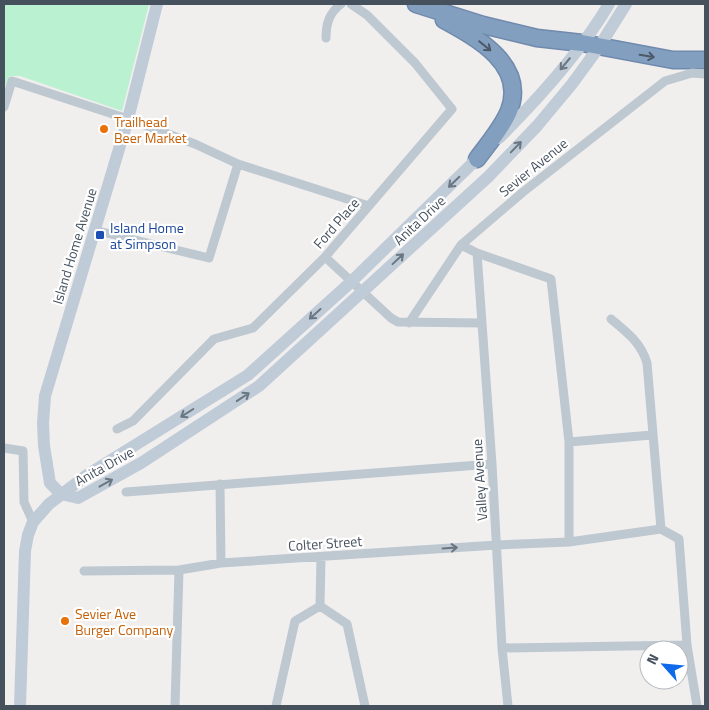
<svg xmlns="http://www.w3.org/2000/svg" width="709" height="710" font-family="'Titillium Web',sans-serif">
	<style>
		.green { fill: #baf1d1 }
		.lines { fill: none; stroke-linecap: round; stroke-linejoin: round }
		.highway-casing { stroke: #6f8aac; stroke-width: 19 }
		.street { stroke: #bec8d1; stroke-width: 9 }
		.secondary { stroke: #c0cbd8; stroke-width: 12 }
		.highway { stroke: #839fc0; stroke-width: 16 }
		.oneway { stroke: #4b5967 }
		.oneway2 { stroke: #6a7682 }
		.oneway3 { stroke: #697580 }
		.food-dot { fill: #e8710a; stroke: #fff; stroke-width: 2 }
		.transit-dot { fill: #1a4fb4; stroke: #fff; stroke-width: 2 }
		.labels { text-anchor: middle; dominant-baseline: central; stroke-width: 4.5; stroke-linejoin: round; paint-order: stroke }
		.food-label { font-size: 14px; fill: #c56008; stroke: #fff; text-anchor: start }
		.street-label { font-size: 14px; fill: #45515d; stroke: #fff }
		.transit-label { font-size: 14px; fill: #164399; stroke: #fff; text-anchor: start }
	</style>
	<rect width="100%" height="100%" fill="#f1eeee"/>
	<path class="green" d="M4,4H149L122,111L20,76H10L4,88Z"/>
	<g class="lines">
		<g class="highway-casing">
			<path id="highway" d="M416,4L483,25L537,38L582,43L673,60H705
				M444,20C477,38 527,65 509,111C502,128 488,144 477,159"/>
		</g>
		<path class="street" d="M326,38C326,24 329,13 341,4
			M4,107L12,81L128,119L195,144L238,164L369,206
			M94,230L209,258L238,164
			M461,245L477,253L551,279L569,442V542
			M477,253L492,464L502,648L508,706
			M325,257L391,318L398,322L482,323
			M611,319C627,332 641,343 647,363L661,529L679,539L687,645L697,706
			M409,323L461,245L523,192L665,81L692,73L705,74
			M117,429L133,421L214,339L253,328L325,257L452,109L415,63L367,15L351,4
			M569,442L652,435
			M4,448L23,451L24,502L33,522
			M220,484L221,563
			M126,492L492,464
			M84,571L179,570L221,563L497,545L569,542L661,529
			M320,606L347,624L365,706
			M320,606L321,557
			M502,648L687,645
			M175,706L179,570
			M276,706L295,621L320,606"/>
		<path class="secondary" d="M499,138C537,100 582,50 609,4
			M61,494L78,498L141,463L259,386L488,177L537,126L572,84L599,47L626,4
			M61,494L50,483L44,446L43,423L45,396L128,119L157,4
			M20,706L25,551L28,535L33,522L49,504L87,475L248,375L351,282L483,153"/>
		<use href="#highway" class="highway"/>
	</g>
	<defs><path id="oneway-shaft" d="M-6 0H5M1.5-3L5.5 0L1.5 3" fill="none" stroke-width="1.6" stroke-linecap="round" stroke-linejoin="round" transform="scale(1.25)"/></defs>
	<g class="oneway">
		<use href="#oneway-shaft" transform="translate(485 46) rotate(39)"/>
		<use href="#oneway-shaft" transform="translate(647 56) rotate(10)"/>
	</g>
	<g class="oneway2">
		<use href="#oneway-shaft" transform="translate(565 64) rotate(130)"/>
		<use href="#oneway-shaft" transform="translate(516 147) rotate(-46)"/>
		<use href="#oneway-shaft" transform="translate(454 182) rotate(136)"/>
		<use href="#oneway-shaft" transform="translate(398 259) rotate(-43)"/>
		<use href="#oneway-shaft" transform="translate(315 314) rotate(138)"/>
		<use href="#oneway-shaft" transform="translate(243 397) rotate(-34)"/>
		<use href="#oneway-shaft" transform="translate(187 413) rotate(148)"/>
		<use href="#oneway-shaft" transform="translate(106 483) rotate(-29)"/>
	</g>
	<use class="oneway3" href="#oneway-shaft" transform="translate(450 548) rotate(-4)"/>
	<g class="food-dot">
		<circle cx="104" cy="129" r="5"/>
		<circle cx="65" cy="621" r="5"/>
	</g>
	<rect class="transit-dot" x="95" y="230" width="10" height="10" rx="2.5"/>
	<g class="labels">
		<g class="food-label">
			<text x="114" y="121">Trailhead<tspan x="114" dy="16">Beer Market</tspan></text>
			<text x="75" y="613">Sevier Ave<tspan x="75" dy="16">Burger Company</tspan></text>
		</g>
		<g class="street-label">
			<text transform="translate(533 167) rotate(-39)">Sevier Avenue</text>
			<text transform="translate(419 220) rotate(-43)">Anita Drive</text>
			<text transform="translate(336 223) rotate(-49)">Ford Place</text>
			<text transform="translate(74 246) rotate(-73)">Island Home Avenue</text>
			<text transform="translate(104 466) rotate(-29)">Anita Drive</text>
			<text transform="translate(479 480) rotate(-94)">Valley Avenue</text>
			<text transform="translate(325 543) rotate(-4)">Colter Street</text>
		</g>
		<g class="transit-label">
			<text x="110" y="227">Island Home<tspan x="110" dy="16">at Simpson</tspan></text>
		</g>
	</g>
	<rect width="709" height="710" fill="none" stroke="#45515d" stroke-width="10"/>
	<g transform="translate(664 665) rotate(297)"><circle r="24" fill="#ffffff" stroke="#b5b9be"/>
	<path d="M0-4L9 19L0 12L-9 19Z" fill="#0f69ea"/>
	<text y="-8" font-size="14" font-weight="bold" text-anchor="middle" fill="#45515d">N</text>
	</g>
</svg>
